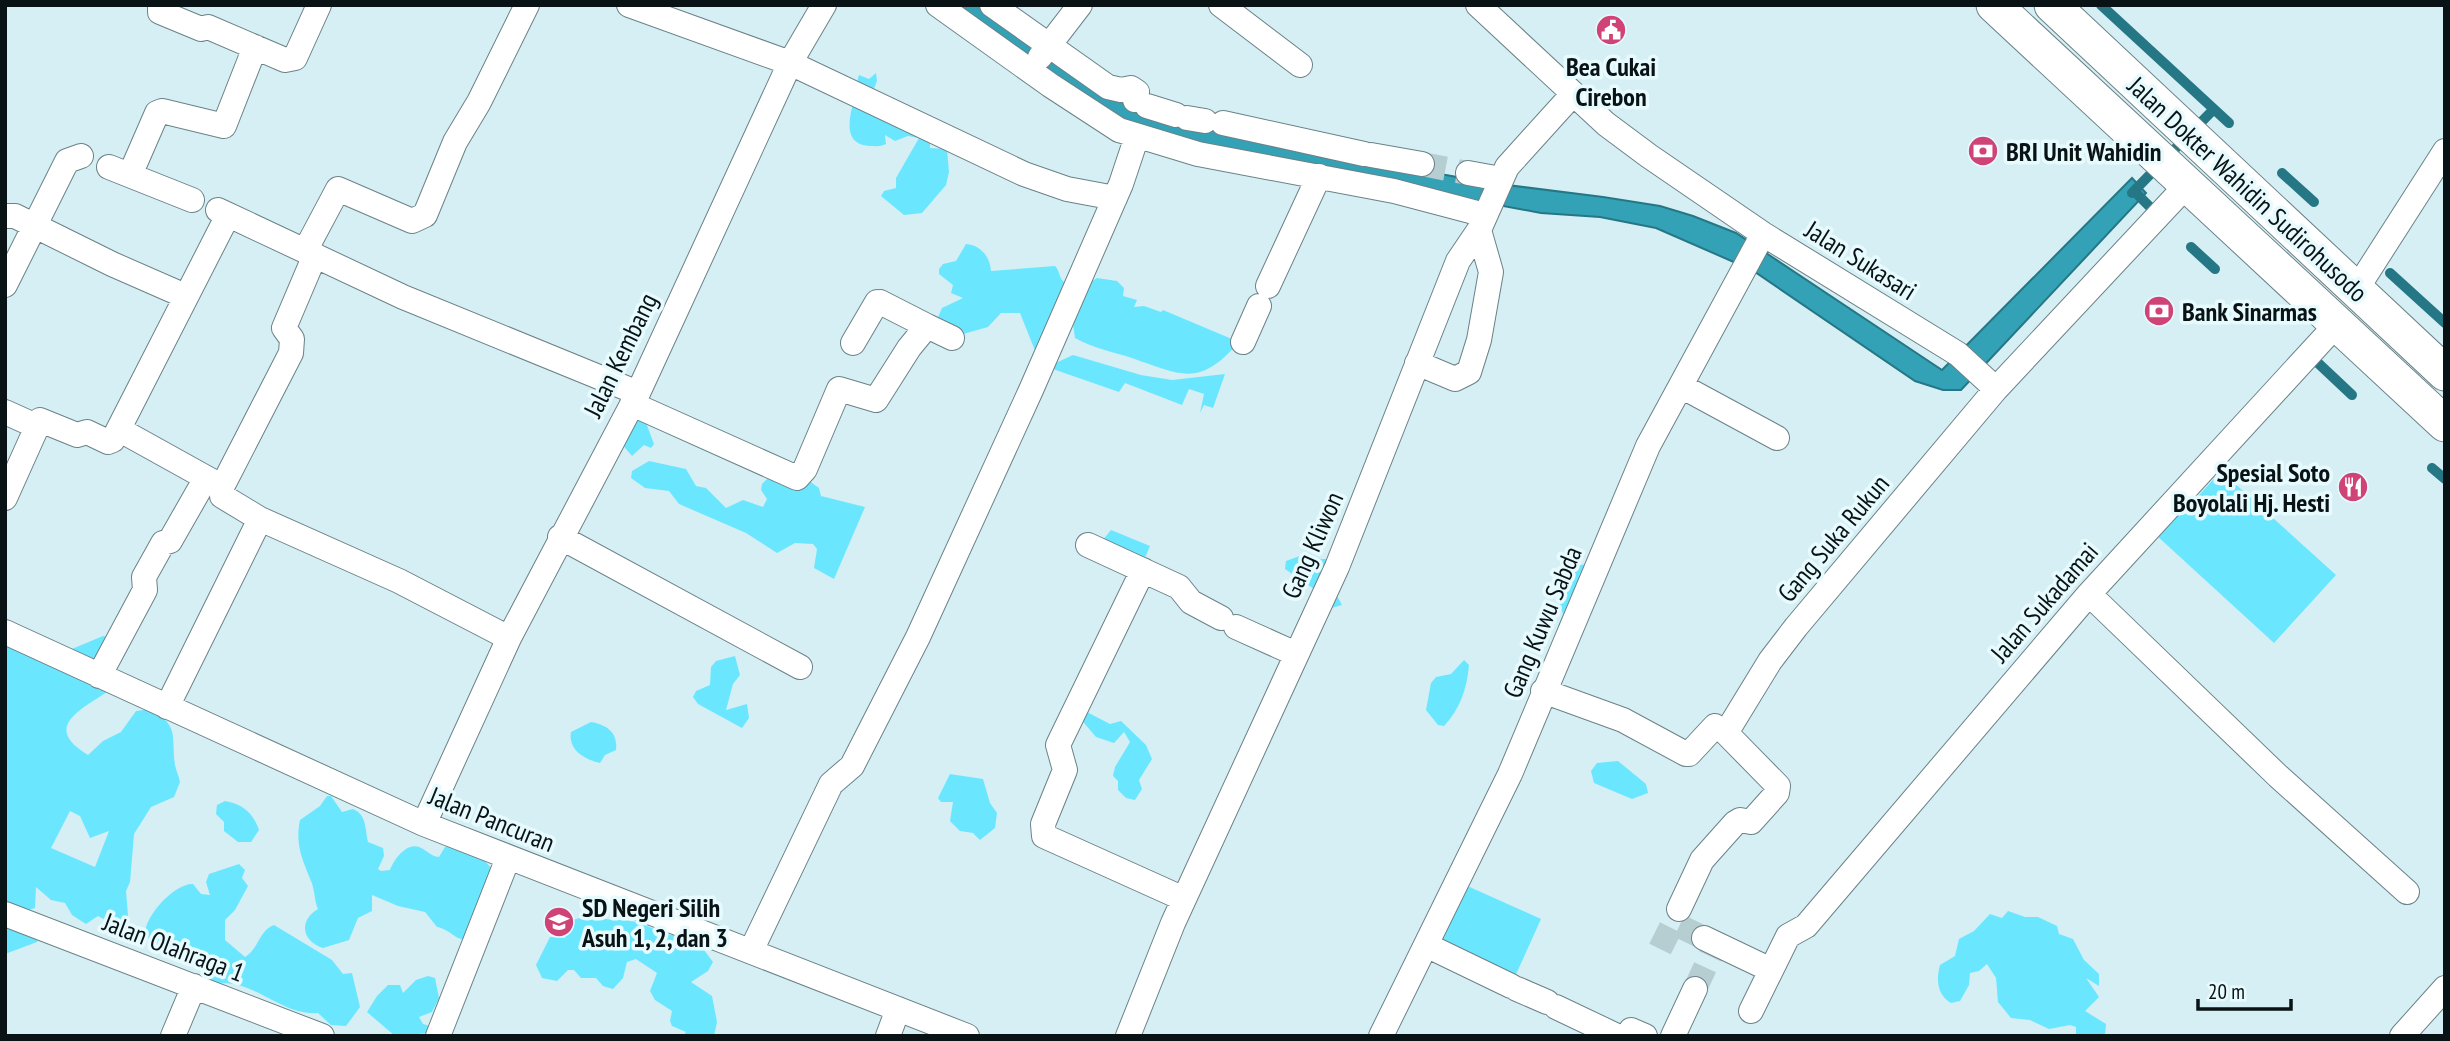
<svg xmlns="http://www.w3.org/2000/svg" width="2450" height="1041" font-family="'PT Sans Narrow',sans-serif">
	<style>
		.green { fill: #6ae7ff; fill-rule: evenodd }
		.water { fill: #33a2b6; stroke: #267785; stroke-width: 2 }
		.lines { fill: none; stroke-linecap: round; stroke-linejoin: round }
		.stream { stroke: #267785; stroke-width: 10 }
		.street-tunnel { stroke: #b6ced2; stroke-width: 24; stroke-dasharray: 24 12; stroke-linecap: butt }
		.street-casing { stroke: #6b8287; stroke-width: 26 }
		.secondary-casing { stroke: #6b8287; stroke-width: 37 }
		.street { stroke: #fff; stroke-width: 24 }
		.secondary { stroke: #fff; stroke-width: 35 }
		.labels { text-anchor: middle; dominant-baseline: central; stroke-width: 7; stroke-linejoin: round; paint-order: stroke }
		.poi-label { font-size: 26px; font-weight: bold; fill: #091214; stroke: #e7fbff; text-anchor: start }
		.street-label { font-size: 26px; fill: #091214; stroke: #e7fbff }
	</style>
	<rect width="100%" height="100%" fill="#d5eff4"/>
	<path class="green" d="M876,73L877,81L873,91L930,140V148L947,149L949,172L946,185L922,213L904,215L881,196L884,191L896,188V178L919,138L908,136L895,141L885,135L886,144C880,147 876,146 869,146C833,143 858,98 858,78L859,75L869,79Z
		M966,244C981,245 990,257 991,271L1055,266C1060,271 1059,277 1063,281C1070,290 1090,283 1097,278L1117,281L1124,288L1123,296L1137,300L1134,307L1144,306L1161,312L1163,310L1239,342C1200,387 1183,376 1132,358C1113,352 1093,348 1075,338L1072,317L1036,353L1020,313H1001L988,327L956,336L936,322L942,308L963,298L951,293L953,285L939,274V269L943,264L956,261Z
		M1073,355L1141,375L1172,380L1225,374L1213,408L1204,405L1200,413L1204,394L1189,389L1182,405L1125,383L1119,392L1047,367Z
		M634,416L645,420L654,444L651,448L644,445L632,456L620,442Z
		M649,461L686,469L696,486L706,488L726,508L743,500L763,507L767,499L761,490L762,484L769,477L808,480L819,488L821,496L865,507L834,579L814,568L817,549L813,544L795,543L777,553L746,533L679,504L669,491L645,488L631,478L632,471Z
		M2221,471L2336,575L2274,643L2156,535L2186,502L2190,505Z
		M1111,530L1150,546L1141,567L1098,546Z
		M1308,553L1321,559H1329L1337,596L1342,605L1328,609L1314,589L1285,569L1286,561Z
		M1573,555L1580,565L1589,564L1561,631L1558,626L1563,614L1557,597L1561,589L1559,571Z
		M103,636L109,637L107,692C78,711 43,728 88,755L103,741L121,732L136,711L152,709C180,728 171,736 175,765C176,771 179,776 180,782L174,797L151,807L134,834L130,882L126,891L128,916L121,928L98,916L86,924L72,915L65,903L51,900L36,887L35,908L5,917V637L55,656ZM70,811L80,816L90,838L109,831L95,867L51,848Z
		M735,656L740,675L733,684L726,710L747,704L749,718L742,728L698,704L693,697L696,691L710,685L711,667L716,661Z
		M1464,660L1469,665C1467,689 1460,709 1444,726L1438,725L1426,710L1431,683L1436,677L1451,674Z
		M1081,709L1110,724L1121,721L1146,745L1152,759L1139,780L1142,789L1135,800L1126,798L1118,790V781L1113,776L1115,767L1130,742L1124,732L1114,743L1096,737L1079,717Z
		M591,722C608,725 618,733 616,750L605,755L600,763C584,759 568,750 571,732Z
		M1618,761L1646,784L1648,793L1632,799L1594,783L1591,771L1597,763Z
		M950,774L983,779L990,803L997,813L995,828L980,840L973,833L960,831L950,821L953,802H941L938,798Z
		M327,796H331L342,812L353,809C367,815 365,829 368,842L383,848L384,856L378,869L381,871L390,870C393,861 406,842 419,847C427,850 430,856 439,857L445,847L455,843L485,861L498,876L468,940C454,940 450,929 437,927L425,912L398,906L372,895V911L358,918L349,940L323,948C302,941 298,921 318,909C314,900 315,890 311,881C302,859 295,844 300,820L320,806Z
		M225,801C243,804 253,813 259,830L251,842H238L224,831V822L216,814L217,805Z
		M239,864L245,870L242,878L248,886L235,910L225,920V940L245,957C259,949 259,930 274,925L332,960L343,974L352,973L360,1007L346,1026L331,1025L318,1013C281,1017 249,974 213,985L192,958L168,957L145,935C144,916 175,883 193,884L201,894L210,895L206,882L209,874Z
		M1463,884L1541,919L1513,981L1435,943Z
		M2008,911L2025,917H2038L2057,926L2059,934L2073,939L2084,960L2099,974V986L2086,978L2099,997L2085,1011L2106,1024L2105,1036H2076V1027L2070,1025L2049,1029L2030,1020L2011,1018L1998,1002L1996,978L1987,964L1979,971L1970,973L1969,985L1960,1001L1951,1003C1937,995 1936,979 1940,965L1955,956L1959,939L1974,931L1990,914L2002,918Z
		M592,914C610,923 618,918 636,922C652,926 662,936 679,935L688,946L698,942L713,962L708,971L691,982L712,996L717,1022L714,1036H683L686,1032L672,1026L670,1021L672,1011L655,1000L650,991L657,973L636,959L627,962L623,978L613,989L603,986L596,978H581L574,970H568L557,981L542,978L536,965L550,937L565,938L573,920Z
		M5,927L10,929L19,927L38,938L37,942L5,954Z
		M428,976L435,978L439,998L432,1012L419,1017L423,1024L430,1026V1033L395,1036L367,1012L377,996L388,985H400L403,993L416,980Z"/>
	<path class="water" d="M947,5H984L1098,84L1395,166L1491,183L1603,197L1660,206L1693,216L1736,233L1942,370L2132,178L2146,193L1961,390H1943L1915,381L1752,270L1656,228L1600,217L1541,213L1231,155L1116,121Z"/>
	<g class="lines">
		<path class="stream" d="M2101,5L2229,123
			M2282,173L2314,202
			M2134,191L2154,211
			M2132,193L2214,109
			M2191,247L2215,269
			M2390,273L2445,323
			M2318,363L2352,395
			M2432,468L2445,479"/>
		<path class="street-tunnel" d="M1422,164L1468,173
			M1660,949L1673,923L1704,938
			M1695,989L1715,946"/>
		<g class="street-casing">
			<path id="street" d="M160,5V12L201,29L208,27L285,60L295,58L319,5
				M824,5L790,63L1024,174L1067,189L1115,198
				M938,5L1050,85L1119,130L1198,154L1394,191L1485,215
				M992,5L1108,87L1121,90L1131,88L1137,92L1135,100
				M1221,5L1300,65
				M1478,5L1606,124L1649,156L1763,234L1958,354L1996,389
				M1040,57L1080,5
				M1147,106L1176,115
				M1187,118L1205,121
				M1223,123L1364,154
				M1371,155L1422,164
				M109,167L192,200
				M1468,173L1501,179
				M130,175L157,113L162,111L224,126L255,47
				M218,210L403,297L638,393
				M5,216H15L112,264L185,296
				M305,251L338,189L412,221L425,215L455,142L479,102L527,5
				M315,255L284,328L292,339L291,353L222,487V496L260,519L399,581L509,638
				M5,285L67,161L81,156
				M1268,286L1319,176
				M2356,290L2445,151
				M880,302L927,326
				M1243,342L1259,306
				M853,343L877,302
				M1417,363L1455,379L1469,372L1479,340L1491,272L1479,230
				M1681,386L1777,438
				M632,404L797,478L805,469L839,389L876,400L909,348L927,326L952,338
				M5,412L36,426
				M120,430L221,486
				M5,498L40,420L77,435L87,432L108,442L113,440L228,215
				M560,537L800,667
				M1088,545L1179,587L1191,602L1221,618
				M1143,570L1058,745L1065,770L1043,824L1044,836L1184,899
				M2089,594L2278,776L2407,892
				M1236,627L1296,654
				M5,632L424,824L967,1036
				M99,676L145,590L144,577L163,543L170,541L206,478
				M1543,691L1623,720L1686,754H1689L1715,726L1726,733L1778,786L1777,793L1751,822L1740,820L1735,823L1702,860L1679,909
				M167,707L260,519
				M1726,733L1770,661L1796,627L1996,389L2187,185
				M424,824L509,638L638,393L790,63L629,5
				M5,914L322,1036
				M1704,938L1771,970
				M1426,945L1511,986
				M751,951L831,784L852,766L918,637L1031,390L1121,184L1137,136
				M1517,989L1547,1002
				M1556,1007L1617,1036
				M1751,1011L1788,936L1806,926L2089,594L2337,324
				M173,1036L194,986
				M438,1036L508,858
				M888,1036L898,1009
				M1128,1036L1173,923L1337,567L1458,261L1479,230L1507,167L1573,94
				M1381,1036L1510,774L1648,446L1763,234
				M1628,1036L1631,1030L1645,1036
				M1673,1036L1695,989
				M2402,1036L2445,988"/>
		</g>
		<g class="secondary-casing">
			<path id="secondary" d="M1994,5L2445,424
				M2052,5L2445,373"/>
		</g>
		<use href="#street" class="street"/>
		<use href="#secondary" class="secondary"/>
	</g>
	<defs>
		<g id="civic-disc" transform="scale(1.575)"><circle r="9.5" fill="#cf4377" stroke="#e7fbff"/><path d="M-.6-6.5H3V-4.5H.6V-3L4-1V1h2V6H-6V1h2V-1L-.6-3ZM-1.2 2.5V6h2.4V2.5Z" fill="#fff"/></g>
		<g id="bank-disc" transform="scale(1.575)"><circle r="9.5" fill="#cf4377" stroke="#e7fbff"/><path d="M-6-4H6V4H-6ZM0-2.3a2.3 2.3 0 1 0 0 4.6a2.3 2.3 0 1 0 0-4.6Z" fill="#fff"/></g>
		<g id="restaurant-disc" transform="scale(1.575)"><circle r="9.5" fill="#cf4377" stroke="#e7fbff"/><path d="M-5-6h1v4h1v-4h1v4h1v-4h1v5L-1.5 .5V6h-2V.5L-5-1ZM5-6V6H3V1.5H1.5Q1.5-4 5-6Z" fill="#fff"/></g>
		<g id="school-disc" transform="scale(1.575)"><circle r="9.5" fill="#cf4377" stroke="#e7fbff"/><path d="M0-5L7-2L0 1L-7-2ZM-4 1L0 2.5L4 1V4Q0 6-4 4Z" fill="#fff"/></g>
	</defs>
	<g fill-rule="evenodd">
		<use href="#civic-disc" x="1611" y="30"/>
		<use href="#bank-disc" x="1983" y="151"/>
		<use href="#bank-disc" x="2159" y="311"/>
		<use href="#restaurant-disc" x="2353" y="487"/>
		<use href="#school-disc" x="559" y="922"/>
	</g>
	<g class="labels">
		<g class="poi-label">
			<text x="1611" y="66" text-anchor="middle">Bea Cukai<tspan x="1611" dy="30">Cirebon</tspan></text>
			<text x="2006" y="151">BRI Unit Wahidin</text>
			<text x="2182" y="311">Bank Sinarmas</text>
			<text x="2330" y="472" text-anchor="end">Spesial Soto<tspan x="2330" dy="30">Boyolali Hj. Hesti</tspan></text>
			<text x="582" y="907">SD Negeri Silih<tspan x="582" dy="30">Asuh 1, 2, dan 3</tspan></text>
		</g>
		<g class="street-label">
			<text transform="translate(2248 189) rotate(43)">Jalan Dokter Wahidin Sudirohusodo</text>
			<text transform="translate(1861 260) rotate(32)">Jalan Sukasari</text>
			<text transform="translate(620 355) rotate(-64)">Jalan Kembang</text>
			<text transform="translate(1833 538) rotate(-50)">Gang Suka Rukun</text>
			<text transform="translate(1312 545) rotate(-66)">Gang Kliwon</text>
			<text transform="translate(2044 602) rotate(-49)">Jalan Sukadamai</text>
			<text transform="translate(1542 622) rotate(-67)">Gang Kuwu Sabda</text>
			<text transform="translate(492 819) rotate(22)">Jalan Pancuran</text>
			<text transform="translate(174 947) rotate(21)">Jalan Olahraga 1</text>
		</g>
	</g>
	<rect width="2450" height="1041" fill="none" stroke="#091214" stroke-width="14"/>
	<path d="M2198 999v10h93v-10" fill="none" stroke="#091214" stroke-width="3.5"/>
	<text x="2208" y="999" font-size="21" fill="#091214" stroke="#e7fbff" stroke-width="5" paint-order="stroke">20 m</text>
</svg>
